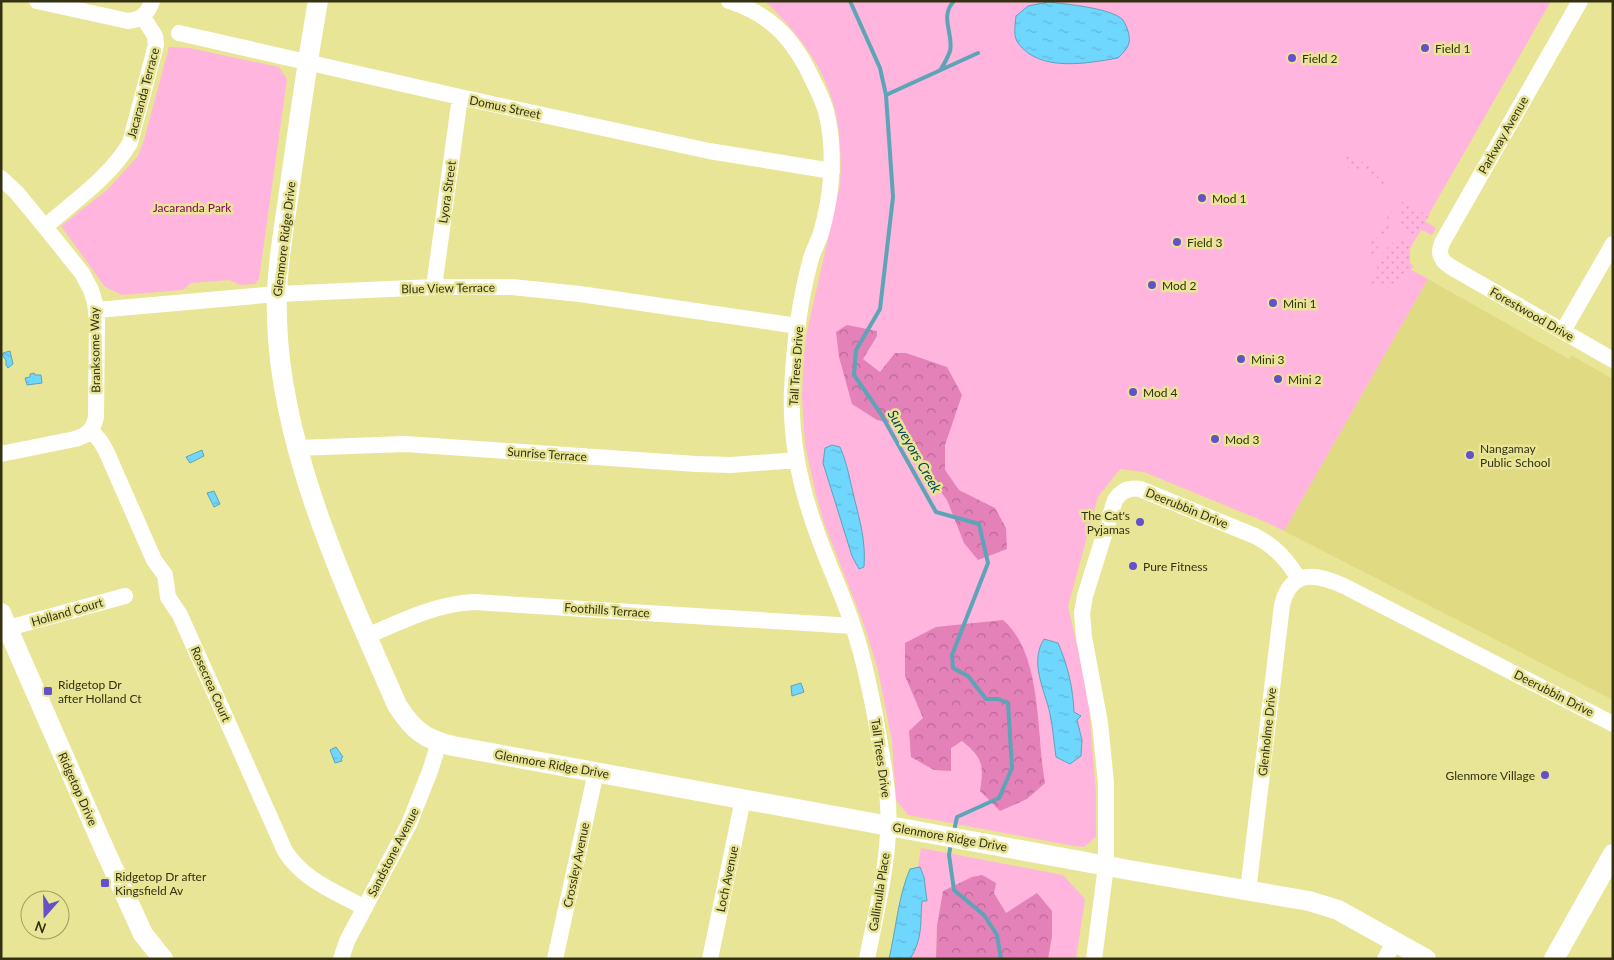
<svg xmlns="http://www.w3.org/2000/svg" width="1614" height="960" font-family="Lato,sans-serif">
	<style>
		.built { fill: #e0db83 }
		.green { fill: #ffb5dd }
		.forest { fill: url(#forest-crowns) }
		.garden { fill: url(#garden-dots) }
		.water { fill: url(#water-ripples); stroke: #5da4b7 }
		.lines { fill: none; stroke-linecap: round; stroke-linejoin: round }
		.stream { stroke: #5da4b7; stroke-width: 4 }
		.minor { stroke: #fff; stroke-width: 16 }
		.tertiary { stroke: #fff; stroke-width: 20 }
		.poi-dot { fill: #6450c9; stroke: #e9e596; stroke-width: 2 }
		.labels { text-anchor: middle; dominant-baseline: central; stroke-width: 5; stroke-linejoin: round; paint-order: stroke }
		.poi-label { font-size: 12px; fill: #333111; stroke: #e9e596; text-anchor: start }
		.street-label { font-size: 12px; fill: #333111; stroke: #e9e596 }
		.park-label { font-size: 12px; fill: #83085d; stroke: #e9e596 }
		.water-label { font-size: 14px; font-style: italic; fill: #044559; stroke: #e9e596 }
	</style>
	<defs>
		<pattern id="forest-crowns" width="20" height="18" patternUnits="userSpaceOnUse" patternTransform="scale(1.25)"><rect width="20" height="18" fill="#e481b9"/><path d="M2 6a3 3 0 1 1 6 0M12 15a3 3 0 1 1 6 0" fill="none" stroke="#b96a95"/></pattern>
		<pattern id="garden-dots" width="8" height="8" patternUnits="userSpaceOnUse" patternTransform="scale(1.25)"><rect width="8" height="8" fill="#ffb5dd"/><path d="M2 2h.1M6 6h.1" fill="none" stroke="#db9cbd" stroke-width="1.8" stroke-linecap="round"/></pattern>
		<pattern id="water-ripples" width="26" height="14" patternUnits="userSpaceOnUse" patternTransform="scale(1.25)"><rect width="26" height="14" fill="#6fd6fe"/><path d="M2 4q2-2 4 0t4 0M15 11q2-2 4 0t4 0" fill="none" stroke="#61b8d9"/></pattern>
	</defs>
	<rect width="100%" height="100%" fill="#e9e596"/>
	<path class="built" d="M1428,279L1569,359L1571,355L1613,379V700L1284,531Z"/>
	<path class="green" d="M765,1H1551L1425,221L1436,228L1432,235L1421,230L1401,264L1428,279L1284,531L1268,523L1144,472L1120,469L1098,497L1068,606L1080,658L1089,707L1096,793V837L1084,847L1074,846L908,815L896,800L892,741L878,670L864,625L824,523L816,495L805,445L802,398L803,371L806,336L840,185C845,102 823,58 765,1Z
		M169,47L189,48L279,67L287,79L259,279L255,284L241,285L229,280L191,283L183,290L122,295L105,287L61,226L107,190L138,156L144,140Z
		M921,848L1063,875L1085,899L1076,959H1048L1052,937L1037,894L1006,914L994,893L943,892L937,925L936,959H903Z"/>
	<path class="forest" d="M847,325L877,331V336L863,359L880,372L895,353H906L947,367L962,395L945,445V470L959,490L995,508L1006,528L1007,549L978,560L964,543L947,500L931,479L905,427L877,420L852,404L839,357L836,332Z
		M1003,620C1043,654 1036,735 1045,783L1027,799L1000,811L980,791C984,765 983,758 962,741L951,748V771L934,770L911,757L909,731L923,718L905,676V643L936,627Z
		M982,875L996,883L994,893L1006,913L1037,893L1052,911V937L1048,959H936L937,925L943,891L972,877Z"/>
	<path class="garden" d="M1341,155L1363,161L1361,169H1349Z
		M1365,162L1379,174L1389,192H1387L1376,176L1363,169Z
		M1400,202L1406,203L1427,215L1430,214L1418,233L1408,234L1404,232L1400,226Z
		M1390,204L1392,205C1393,217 1389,230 1382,241L1376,234L1387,219Z
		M1374,235L1381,242L1373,258L1369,256V239Z
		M1401,240C1412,243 1410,253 1410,263L1414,267L1404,273L1391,289L1382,283L1371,284C1376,270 1384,241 1401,240Z"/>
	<path class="water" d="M1048,2C1065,4 1112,8 1123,20C1125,23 1127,28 1128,31C1132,44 1127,49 1118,58C1088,63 1040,73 1018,43C1013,36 1015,25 1016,16L1028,6Z
		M10,351L13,364L8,368L6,365V360L2,355L3,353Z
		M34,373L35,375H41L42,383L27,385L25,378L30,377V374Z
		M832,445L840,447C847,463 850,480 854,497C860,521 866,542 864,567L859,569L852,556L823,463L825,448Z
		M202,450L204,456L190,463L186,457Z
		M214,491L220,504L214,507L207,493Z
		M1044,639L1058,643C1068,666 1073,688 1074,712L1081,716L1077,720L1082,740L1081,756L1070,764L1056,757C1054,743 1053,728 1050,714C1045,690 1029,663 1044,639Z
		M801,683L804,692L792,696L791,686Z
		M336,747L343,757L341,758L342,761L335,763L330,750Z
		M920,867L924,877L927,901H922C920,924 923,938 910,959H889C896,929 898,897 910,869Z"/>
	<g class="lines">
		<path class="stream" d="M850,1L880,68L886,95L893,197L880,309L856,350L854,375L881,414L936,512L979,524L988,563L952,655L953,668L968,676L986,699H998L1008,703L1012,768L999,798L957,817L954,831
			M941,69C944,64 948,57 950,51C954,34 939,17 954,1
			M886,95L978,53
			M951,843L949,855L954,890L984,915L997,935L1001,959"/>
		<path class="minor" d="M37,1L128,21C141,20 148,14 152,1
			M729,1C773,15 796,42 814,83C819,92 823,102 826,111C836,151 832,195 821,233C818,243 812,252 810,262C799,303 794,347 792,389C790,436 800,486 816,530C827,562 842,593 853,626C867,668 875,712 882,756C886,781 890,807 888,832C886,875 875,917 867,959
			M1580,1L1443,241C1437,253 1440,260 1451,267L1613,360
			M179,33L460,97L709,151L832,171
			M1,178L17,193L45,227L82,273L91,290L95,303L97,320L96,417C93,430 88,435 75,439L1,454
			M45,227C74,201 110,177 130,143L156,45L155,36L143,17
			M434,287L460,97
			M97,310L277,294L434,287H512L580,294L798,326
			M1563,331L1613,244
			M91,430L101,442L107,453L154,560L165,575L168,597L180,615L285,851C303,880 336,892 365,908
			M297,448L405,444L696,464L731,465L797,460
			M1,630L125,596
			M367,636C402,621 435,604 474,602L853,626
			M1248,891L1282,605C1291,568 1317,574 1344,586L1613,724
			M341,959L347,941L409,824L430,771L439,743
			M555,959L596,772
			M710,959L743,799
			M1094,959L1106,866V783L1100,723L1084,637L1082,613L1085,596L1115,500C1121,491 1129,487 1140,489L1255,536C1276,547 1287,560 1299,579
			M1385,959L1395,941"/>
		<path class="tertiary" d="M318,1C307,62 299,123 290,185C284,229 275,275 277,320C281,451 345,586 397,705C412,729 425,740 453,746L1129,870L1309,901L1338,910L1426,959
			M1,613L103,846L143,934L163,959
			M1554,959L1613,854"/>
	</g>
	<g class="poi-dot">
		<circle cx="1425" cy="48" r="5"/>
		<circle cx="1292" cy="58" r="5"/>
		<circle cx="1202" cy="198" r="5"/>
		<circle cx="1177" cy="242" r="5"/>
		<circle cx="1152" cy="285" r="5"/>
		<circle cx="1273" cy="303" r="5"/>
		<circle cx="1241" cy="359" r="5"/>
		<circle cx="1278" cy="379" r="5"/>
		<circle cx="1133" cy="392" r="5"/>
		<circle cx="1215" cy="439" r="5"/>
		<circle cx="1470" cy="455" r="5"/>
		<circle cx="1140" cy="522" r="5"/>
		<circle cx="1133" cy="566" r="5"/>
		<rect x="43" y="686" width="10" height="10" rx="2.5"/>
		<circle cx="1545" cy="775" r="5"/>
		<rect x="100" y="878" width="10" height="10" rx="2.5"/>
	</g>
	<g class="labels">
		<g class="poi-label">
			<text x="1435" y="48">Field 1</text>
			<text x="1302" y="58">Field 2</text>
			<text x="1212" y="198">Mod 1</text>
			<text x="1187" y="242">Field 3</text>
			<text x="1162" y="285">Mod 2</text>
			<text x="1283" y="303">Mini 1</text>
			<text x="1251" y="359">Mini 3</text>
			<text x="1288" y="379">Mini 2</text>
			<text x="1143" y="392">Mod 4</text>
			<text x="1225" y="439">Mod 3</text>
			<text x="1480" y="448">Nangamay<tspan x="1480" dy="14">Public School</tspan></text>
			<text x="1130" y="515" text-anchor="end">The Cat's<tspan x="1130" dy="14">Pyjamas</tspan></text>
			<text x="1143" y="566">Pure Fitness</text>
			<text x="58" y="684">Ridgetop Dr<tspan x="58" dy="14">after Holland Ct</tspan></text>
			<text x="1535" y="775" text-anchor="end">Glenmore Village</text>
			<text x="115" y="876">Ridgetop Dr after<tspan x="115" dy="14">Kingsfield Av</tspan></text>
		</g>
		<g class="street-label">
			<text transform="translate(143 93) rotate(-75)">Jacaranda Terrace</text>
			<text transform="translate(505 107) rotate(12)">Domus Street</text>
			<text transform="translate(1503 135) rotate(-60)">Parkway Avenue</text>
			<text transform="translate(447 192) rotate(-82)">Lyora Street</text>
			<text transform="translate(284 239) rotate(-83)">Glenmore Ridge Drive</text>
			<text transform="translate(448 288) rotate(-1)">Blue View Terrace</text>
			<text transform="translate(1532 314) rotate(30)">Forestwood Drive</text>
			<text transform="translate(95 350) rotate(-91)">Branksome Way</text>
			<text transform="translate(796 366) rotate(-86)">Tall Trees Drive</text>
			<text transform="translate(547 454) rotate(4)">Sunrise Terrace</text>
			<text transform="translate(1187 508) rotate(22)">Deerubbin Drive</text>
			<text transform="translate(607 610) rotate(4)">Foothills Terrace</text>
			<text transform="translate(67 612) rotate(-16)">Holland Court</text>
			<text transform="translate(211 684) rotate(66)">Rosecrea Court</text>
			<text transform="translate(1554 693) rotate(27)">Deerubbin Drive</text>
			<text transform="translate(1267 732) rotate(-84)">Glenholme Drive</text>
			<text transform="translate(881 758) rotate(82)">Tall Trees Drive</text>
			<text transform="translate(552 764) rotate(10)">Glenmore Ridge Drive</text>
			<text transform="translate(78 789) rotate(66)">Ridgetop Drive</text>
			<text transform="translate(950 837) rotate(10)">Glenmore Ridge Drive</text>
			<text transform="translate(393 852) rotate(-63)">Sandstone Avenue</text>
			<text transform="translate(576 865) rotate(-78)">Crossley Avenue</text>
			<text transform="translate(727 879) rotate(-78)">Loch Avenue</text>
			<text transform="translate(879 892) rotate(-81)">Gallinulla Place</text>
		</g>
		<g class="park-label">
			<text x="192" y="207">Jacaranda Park</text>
		</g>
		<g class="water-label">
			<text transform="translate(915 451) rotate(60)">Surveyors Creek</text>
		</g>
	</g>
	<rect width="1614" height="960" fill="none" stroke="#333111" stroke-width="5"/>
	<g transform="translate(45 915) rotate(200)"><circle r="24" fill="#e9e596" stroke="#a09d61"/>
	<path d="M0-4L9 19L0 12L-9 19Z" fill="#6450c9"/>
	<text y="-8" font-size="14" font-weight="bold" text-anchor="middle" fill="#333111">N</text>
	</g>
</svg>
